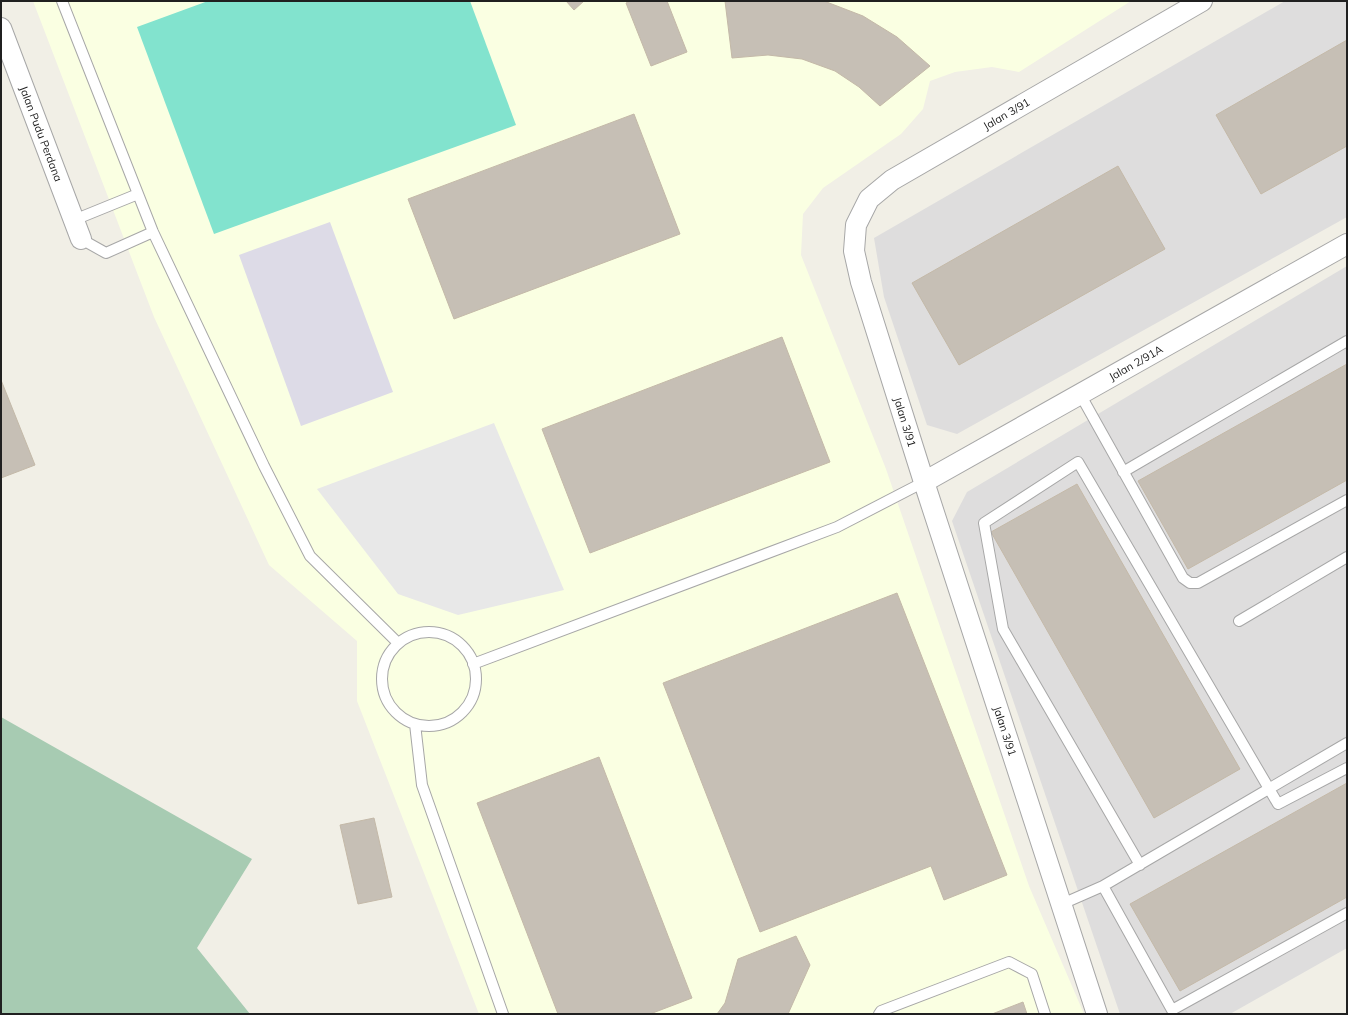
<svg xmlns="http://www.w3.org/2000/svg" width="1348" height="1015" font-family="Mulish,sans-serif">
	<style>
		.residential { fill: #dedddd }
		.education { fill: #faffe2 }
		.cemetery { fill: #a7cbb2 }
		.pitch { fill: #82e3ce }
		.parking { fill: #e8e8e8 }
		.plaza { fill: #dddbe7 }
		.building { fill: #c6bfb5; stroke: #c4b9a8 }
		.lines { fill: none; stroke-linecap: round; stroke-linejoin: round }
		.service-casing { stroke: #a7a7a7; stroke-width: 12 }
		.minor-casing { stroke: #a7a7a7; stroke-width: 22 }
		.service { stroke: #fff; stroke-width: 10 }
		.minor { stroke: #fff; stroke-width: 20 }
		.labels { text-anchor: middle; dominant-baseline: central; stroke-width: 3.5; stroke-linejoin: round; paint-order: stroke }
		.street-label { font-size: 11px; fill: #202020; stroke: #fff }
	</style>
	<rect width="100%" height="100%" fill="#f1efe6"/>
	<path class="residential" d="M1285,1H1347V217L957,434L927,425L884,297L874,238Z
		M1347,266V948L1230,1014H1120L952,521L967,492Z"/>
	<path class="education" d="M33,1H1131L1019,72L992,67L955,72L930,81L923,109L901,134L823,188L803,214L801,255L886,469L1029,886L1084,1014H479L357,701V641L269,565L154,317Z"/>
	<path class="cemetery" d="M1,717L252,859L197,948L250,1014H1Z"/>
	<path class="pitch" d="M208,1H470L516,125L214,234L137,27Z"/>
	<path class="parking" d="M494,423L564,590L458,615L398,594L317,489Z"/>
	<path class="plaza" d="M330,222L393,392L301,426L239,255Z"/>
	<path class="building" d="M566,1H584L574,10Z
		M630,1H667L687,52L651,66L626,3Z
		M725,1H824L863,16L897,37L930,66L880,106L859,87L835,71L802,59L768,55L732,58Z
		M1347,40V146L1261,194L1216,115Z
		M634,114L680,234L454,319L408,199Z
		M1118,166L1165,249L959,365L912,283Z
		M782,337L830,462L590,553L542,429Z
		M1347,364V480L1188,569L1138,481Z
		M1,380L35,465L1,478Z
		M1077,484L1240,769L1154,818L991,532Z
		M897,593L1007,875L944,900L931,866L760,932L663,683Z
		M599,757L692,998L650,1014H558L477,803Z
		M1347,783V897L1180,991L1130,904Z
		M374,818L392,897L358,904L340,825Z
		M796,936L810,965L788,1014H717L725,1003L738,959Z
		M1023,1002L1027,1014H992Z"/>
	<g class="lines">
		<g class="service-casing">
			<path id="service" d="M62,1L153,232L264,466L310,556L398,643
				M74,220L138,194
				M81,239L106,253L153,232
				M1080,394L1183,578L1190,583H1198L1347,500
				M1123,472L1347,341
				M1239,621L1347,557
				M382 679a47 47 0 1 1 94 0a47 47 0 1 1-94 0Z
				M473,664L837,527L924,482
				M415,724L422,785L503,1014
				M1140,865L1003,629L984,523L1078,462L1278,804L1347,768
				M1103,886L1172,1010L1347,913
				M1062,904L1103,886L1347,743
				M879,1014L881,1011L1009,962L1032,974L1045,1014"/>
		</g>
		<g class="minor-casing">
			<g id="minor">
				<path id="s1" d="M1,28L81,239"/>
				<path id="s2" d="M924,482L1347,244"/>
				<path id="s3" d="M1097,1014L924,482L861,282L854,251L856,225L869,199L892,180L1202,1"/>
			</g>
		</g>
		<use href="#service" class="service"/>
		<use href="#minor" class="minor"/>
	</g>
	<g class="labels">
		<g class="street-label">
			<text stroke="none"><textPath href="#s3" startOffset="1018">Jalan 3/91</textPath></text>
			<text stroke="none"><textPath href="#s1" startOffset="113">Jalan Pudu Perdana</textPath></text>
			<text stroke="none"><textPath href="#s2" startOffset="243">Jalan 2/91A</textPath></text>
			<text transform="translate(905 422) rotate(73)">Jalan 3/91</text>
			<text transform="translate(1005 731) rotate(72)">Jalan 3/91</text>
		</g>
	</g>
	<rect width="1348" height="1015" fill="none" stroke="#202020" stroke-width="4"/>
</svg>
